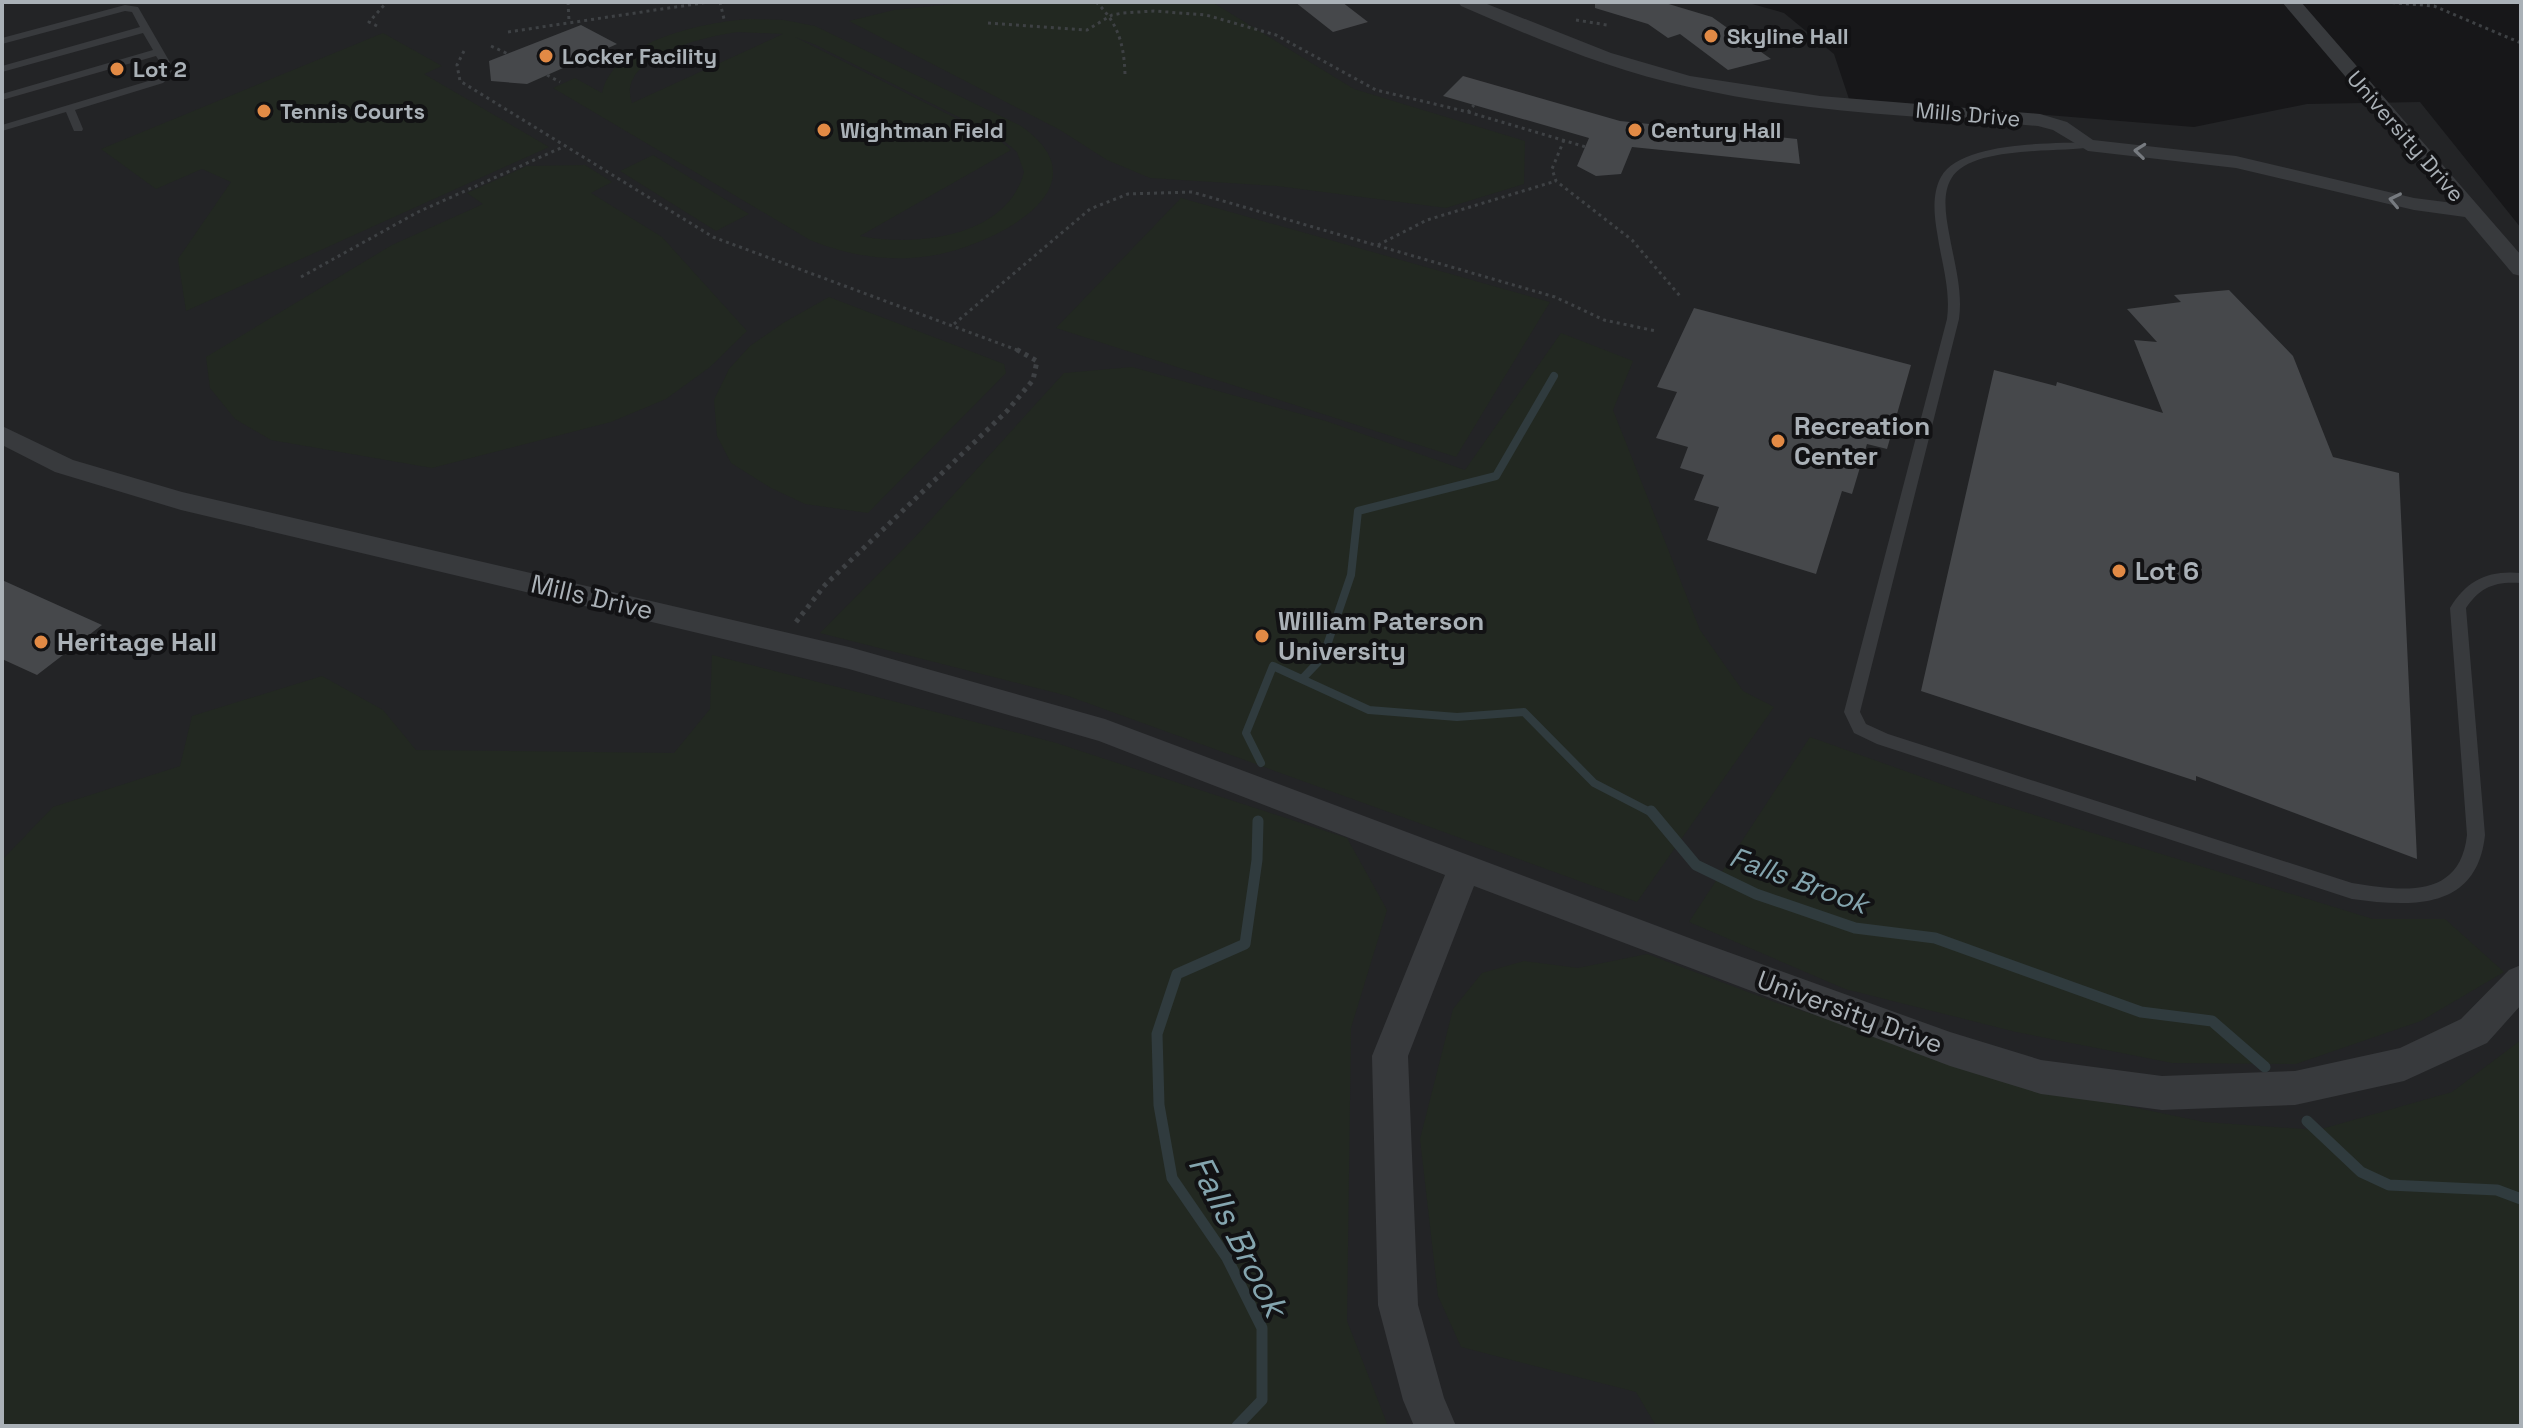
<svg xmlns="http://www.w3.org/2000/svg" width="2523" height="1428" font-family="'Space Grotesk',sans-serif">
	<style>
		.built { fill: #232426 }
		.green { fill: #222821; fill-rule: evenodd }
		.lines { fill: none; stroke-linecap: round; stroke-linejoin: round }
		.stream-far1 { stroke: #303b3e; stroke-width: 8 }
		.stream { stroke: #303b3e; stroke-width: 11 }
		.building { fill: #46484b }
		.path-far1 { stroke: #3e4144; stroke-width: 3; stroke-dasharray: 3 4; stroke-linecap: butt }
		.path { stroke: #3e4144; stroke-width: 5; stroke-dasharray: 4 5; stroke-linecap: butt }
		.service { fill: #383a3d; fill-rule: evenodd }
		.minor { fill: #383a3d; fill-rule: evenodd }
		.oneway { stroke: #777b80 }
		.poi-dot { fill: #e28a45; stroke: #121214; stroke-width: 3 }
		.labels { text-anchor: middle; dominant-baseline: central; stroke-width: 8; stroke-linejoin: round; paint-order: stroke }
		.far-poi-label { font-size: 22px; font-weight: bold; fill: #aab1b7; stroke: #121214; text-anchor: start }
		.far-street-label { font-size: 22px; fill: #aab1b7; stroke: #121214 }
		.poi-label { font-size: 26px; font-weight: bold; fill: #aab1b7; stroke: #121214; text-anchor: start }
		.street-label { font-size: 26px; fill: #aab1b7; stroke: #121214 }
		.water-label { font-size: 28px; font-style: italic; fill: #84a5af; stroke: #121214 }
		.near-water-label { font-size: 34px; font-style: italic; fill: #84a5af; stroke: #121214 }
	</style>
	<rect width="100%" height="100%" fill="#171719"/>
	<path class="built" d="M2,2H1745L1784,13L1834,54L1849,99L2194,127L2307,104L2420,102L2521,228V1426H926L2,1044Z"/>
	<path class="green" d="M973,2H1212L1354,89L1525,141L1524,184L1446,208L1277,186L1150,178L1107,160L1060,130L849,21L894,10Z
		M750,19L784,20L815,26L1021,126C1111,189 989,247 930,256C888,262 849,256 810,240L553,88L575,78L602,93C614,40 704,22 750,19ZM738,32L783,34L632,103C615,56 707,36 738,32ZM795,37L816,45L1002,139L1017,152L1024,172C1007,238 916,247 860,236L1011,150L999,140Z
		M383,33L442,66L424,74L549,147L186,311L178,259L231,182L202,169L156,189L101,149Z
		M653,155L749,214L716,231L620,171Z
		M585,165L612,182L591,193L662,237L747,331L710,367L666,399L611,422L432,468L271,440L235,419L210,388L206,357L392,245L483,204L467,193L527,166Z
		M1181,198L1550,302L1456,457L1056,328Z
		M829,297L1004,364L1006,373L868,513L805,504L771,488L731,463L717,436L714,400L729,369L750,346L783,323Z
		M1561,333L1633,361L1613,410L1700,630L1743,691L1774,707L1637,902L1068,696L820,633L915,537L1064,373L1132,367L1326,421L1465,470Z
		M712,655L1053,742L1347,838L1387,910L1351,1028L1347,1321L1388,1426H2V860L53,807L180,766L192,716L322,676L383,710L416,750L674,753L710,709Z
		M1810,737L1989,801L2373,919H2445L2504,972L2421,1021L2296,1064L2172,1063L2016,1032L1845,989L1689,922Z
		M1647,954L1780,1004L2070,1094L2204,1122L2318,1130L2452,1092L2521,1040V1426H1656L1636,1392L1461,1347L1438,1296L1420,1139L1453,1009L1482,973L1524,961L1578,968Z"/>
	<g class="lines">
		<path class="stream-far1" d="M1302,679L1323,657L1351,575L1358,511L1496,476L1554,376
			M1261,763L1246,733L1273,666L1369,710L1457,717L1524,712L1594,783L1652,813"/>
		<path class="stream" d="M1651,811L1696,865L1756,894L1855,928L1935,938L2141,1012L2212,1021L2265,1067
			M2307,1121L2361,1172L2389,1185L2497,1190L2521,1199
			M1237,1426L1262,1400V1328L1227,1258L1172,1178L1159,1105L1157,1034L1177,974L1245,944L1257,860L1258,821"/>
	</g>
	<path class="building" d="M1295,2H1342L1368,22L1333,32Z
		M1595,2H1662L1712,17L1771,59L1728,70L1680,34L1668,38L1648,24L1595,8Z
		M581,25L617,44L527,84L491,81L489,61Z
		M1463,76L1620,121L1797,139L1800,164L1632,147L1621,174L1596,176L1577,166L1589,138L1443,96Z
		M2229,290L2293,356L2333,457L2399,473L2417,859L2196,776V781L1921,691L1994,370L2056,386L2057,382L2163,413L2134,340L2157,342L2127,309L2181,302L2174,295Z
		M1694,308L1911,365L1887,449L1867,444L1852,494L1842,491L1816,574L1707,540L1719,507L1694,500L1704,475L1680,468L1688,447L1656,438L1677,392L1657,387Z
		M2,580L102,625L37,675L2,659Z"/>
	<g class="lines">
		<path class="path-far1" d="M568,2L569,21
			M720,2L724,19
			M1096,2C1118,23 1124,44 1125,74
			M2385,2L2434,6L2521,43
			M1576,20L1607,25
			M988,23L1087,30L1112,15L1123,13L1154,11L1206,15L1276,35L1376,90L1468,112L1474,105
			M377,26L369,22L387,2
			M508,32L709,2
			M491,46L508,54
			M464,51L457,65L460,81L713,237L1017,350
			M547,75L560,82
			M1468,112L1586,147
			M1564,140L1552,169L1556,181L1632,240L1680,296
			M1378,245L1427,220L1556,181
			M301,277L418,212L563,147
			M954,324L1090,209L1128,194L1192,192L1555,297L1604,320L1656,331"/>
		<path class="path" d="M796,622L825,585L1007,411L1033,380L1037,361L1014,348"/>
		<path class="service" d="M125,5L138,7L175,71L163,83L75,110L83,129L82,131H74L66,112L2,131V125L155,79L165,70L156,56L2,100V94L153,50L143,33L2,72V66L140,27L132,12L125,11L2,44V38Z
			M2088,142L2093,145L2092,147C2058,153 1970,145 1951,179C1942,194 1946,217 1949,233C1954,262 1963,290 1959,319L1860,712L1866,724L1888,734L2352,883C2402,891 2460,900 2467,835L2450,608C2467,580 2488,570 2521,573V583C2495,581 2480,587 2466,608L2485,835C2477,911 2411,907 2352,899L1877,744L1854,733L1844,712L1947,319C1951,289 1941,261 1937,232C1934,215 1932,193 1941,177C1961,141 2051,144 2088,142Z"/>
		<path class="minor" d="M1458,2H1482L1611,53L1690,76L1820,96L2040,114L2067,122L2093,140L2236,156L2414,198L2453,203L2282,2H2301L2521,255V276L2513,274L2465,217L2414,210L2236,168L2088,151L2053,130L2038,126C1922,116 1803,113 1689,87C1609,70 1535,38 1461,6Z
			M2,426L73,460L182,492L849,647L1105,719L1700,942L1950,1032L2041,1060L2162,1076L2295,1071L2400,1048L2461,1019L2509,970L2521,965V1005L2487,1043L2404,1081L2295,1105L2162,1110L2041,1094L1950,1066L1474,886L1408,1056L1418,1305L1444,1398L1456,1426H1414L1403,1400L1378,1305L1372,1056L1445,875L1099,741L849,669L181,510L55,472L2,445Z"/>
	</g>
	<defs><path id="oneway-chevron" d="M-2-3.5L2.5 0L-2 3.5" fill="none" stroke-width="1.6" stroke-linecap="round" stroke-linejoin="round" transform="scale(2)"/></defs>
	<g class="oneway">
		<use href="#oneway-chevron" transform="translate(2140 151) rotate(-174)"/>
		<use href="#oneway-chevron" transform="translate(2395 200) rotate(-168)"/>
	</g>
	<g class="poi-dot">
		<circle cx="1711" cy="36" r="8"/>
		<circle cx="546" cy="56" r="8"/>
		<circle cx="117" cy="69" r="8"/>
		<circle cx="264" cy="111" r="8"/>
		<circle cx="824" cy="130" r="8"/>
		<circle cx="1635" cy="130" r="8"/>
		<circle cx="1778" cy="441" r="8"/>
		<circle cx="2119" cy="571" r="8"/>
		<circle cx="1262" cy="636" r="8"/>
		<circle cx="41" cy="642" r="8"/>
	</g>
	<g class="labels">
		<g class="far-poi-label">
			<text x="1727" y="36">Skyline Hall</text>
			<text x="562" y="56">Locker Facility</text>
			<text x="133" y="69">Lot 2</text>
			<text x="280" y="111">Tennis Courts</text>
			<text x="840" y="130">Wightman Field</text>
			<text x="1651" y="130">Century Hall</text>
		</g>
		<g class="far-street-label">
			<text transform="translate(1968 114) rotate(5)">Mills Drive</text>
			<text transform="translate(2406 136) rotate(49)">University Drive</text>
		</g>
		<g class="poi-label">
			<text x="1794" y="426">Recreation<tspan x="1794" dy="30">Center</tspan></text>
			<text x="2135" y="571">Lot 6</text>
			<text x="1278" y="621">William Paterson<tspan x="1278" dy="30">University</tspan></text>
			<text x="57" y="642">Heritage Hall</text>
		</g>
		<g class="street-label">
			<text transform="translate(592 597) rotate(13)">Mills Drive</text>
			<text transform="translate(1850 1012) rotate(20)">University Drive</text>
		</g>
		<g class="water-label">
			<text transform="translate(1799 880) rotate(20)">Falls Brook</text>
		</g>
		<g class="near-water-label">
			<text transform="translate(1238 1236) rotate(63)">Falls Brook</text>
		</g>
	</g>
	<rect width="2523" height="1428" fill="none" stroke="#aab1b7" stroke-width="8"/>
</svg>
